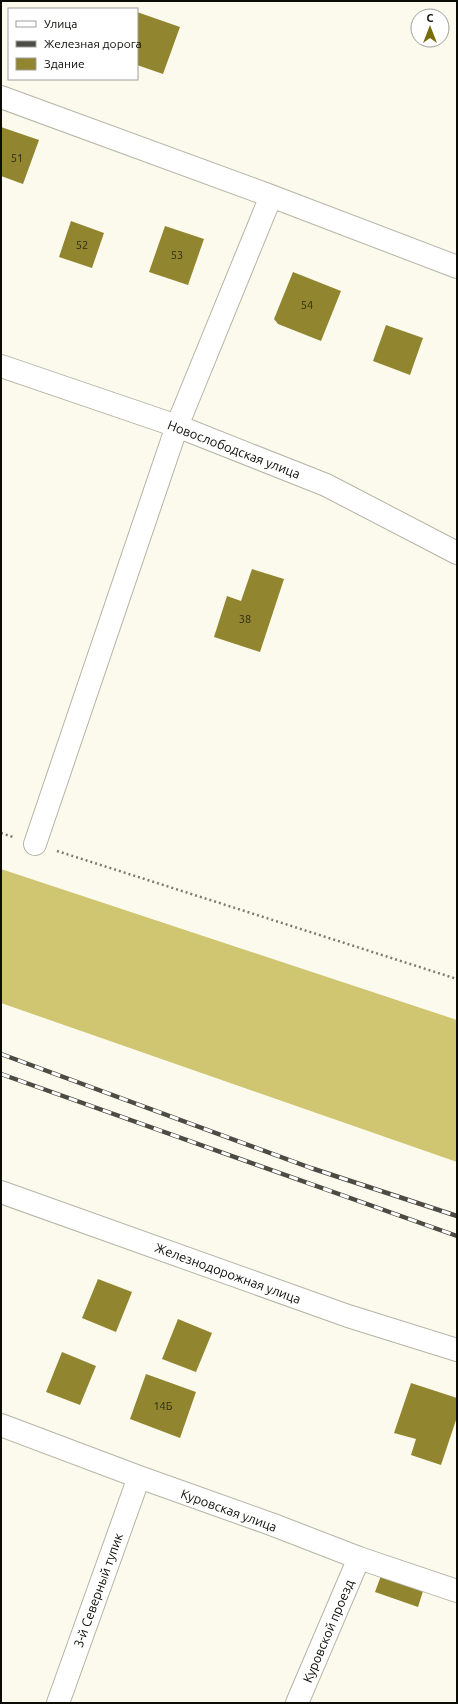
<svg xmlns="http://www.w3.org/2000/svg" width="458" height="1704" font-family="Ubuntu,sans-serif">
	<style>
		.forest { fill: #d0c570 }
		.building { fill: #91862f }
		.lines { fill: none; stroke-linecap: round; stroke-linejoin: round }
		.minor-casing { stroke: #b5b4a6; stroke-width: 24 }
		.path { stroke: #7d7c73; stroke-width: 2.5; stroke-dasharray: 2 3; stroke-linecap: butt }
		.minor { stroke: #fff; stroke-width: 22 }
		.rail-casing { stroke: #4c4c44; stroke-width: 4.5 }
		.rail { stroke: #fff; stroke-width: 3; stroke-dasharray: 9; stroke-linecap: butt }
		.labels { text-anchor: middle; dominant-baseline: central; stroke-width: 3; stroke-linejoin: round; paint-order: stroke }
		.number-label { font-size: 11px; fill: #2d2a11 }
		.street-label { font-size: 13px; fill: #0c0c07; stroke: #fff }
	</style>
	<rect width="100%" height="100%" fill="#fcfaec"/>
	<path class="forest" d="M1,869L457,1020V1162L1,1003Z"/>
	<path class="building" d="M137,12L180,27L163,74L137,65Z
		M1,127L39,140L23,184L1,176Z
		M71,221L104,233L92,268L59,257Z
		M165,226L204,239L188,285L149,272Z
		M293,272L341,291L321,341L278,324L274,319Z
		M386,325L423,338L410,375L373,361Z
		M252,569L284,579L260,652L214,637L227,596L241,601Z
		M98,1279L132,1292L116,1332L82,1318Z
		M178,1319L212,1333L196,1372L162,1359Z
		M62,1352L96,1366L80,1405L46,1392Z
		M146,1374L196,1392L180,1438L130,1419Z
		M411,1383L457,1398V1417L441,1465L411,1455L416,1439L394,1433Z
		M382,1573L424,1588L418,1607L375,1592Z"/>
	<g class="lines">
		<g class="minor-casing">
			<path id="minor" d="M1,97L271,196L457,267
				M1,366L177,426L326,485L457,553
				M35,844L177,426L271,196
				M1,1192L348,1316L457,1350
				M1,1425L139,1477L271,1524L359,1558L457,1591
				M58,1703L139,1477
				M297,1703L359,1558"/>
		</g>
		<path class="path" d="M1,833L13,837
			M57,851L457,979"/>
		<use href="#minor" class="minor"/>
		<g class="rail-casing">
			<path id="rail" d="M1,1054L311,1168L457,1216
				M1,1074L457,1236"/>
		</g>
		<use href="#rail" class="rail"/>
	</g>
	<g class="labels">
		<g class="number-label">
			<text x="17" y="158">51</text>
			<text x="82" y="245">52</text>
			<text x="177" y="255">53</text>
			<text x="307" y="305">54</text>
			<text x="245" y="619">38</text>
			<text x="163" y="1406">14Б</text>
		</g>
		<g class="street-label">
			<text transform="translate(234 449) rotate(21)">Новослободская улица</text>
			<text transform="translate(228 1273) rotate(20)">Железнодорожная улица</text>
			<text transform="translate(229 1510) rotate(20)">Куровская улица</text>
			<text transform="translate(98 1590) rotate(-70)">3-й Северный тупик</text>
			<text transform="translate(328 1631) rotate(-67)">Куровской проезд</text>
		</g>
	</g>
	<rect width="458" height="1704" fill="none" stroke="#0c0c07" stroke-width="4"/>
	<rect x="8" y="8" width="130" height="72" fill="#ffffff" stroke="#9e9e9c"/>
	<rect x="16" y="21" width="20" height="6" fill="#ffffff" stroke="#9e9e9c"/>
	<text x="44" y="28" font-size="12" fill="#0c0c07">Улица</text>
	<rect x="16" y="41" width="20" height="6" fill="#4c4c44" stroke="#9e9e9c"/>
	<text x="44" y="48" font-size="12" fill="#0c0c07">Железная дорога</text>
	<rect x="16" y="58" width="20" height="12" fill="#91862f" stroke="#9e9e9c"/>
	<text x="44" y="68" font-size="12" fill="#0c0c07">Здание</text>
	<g transform="translate(430 28)"><circle r="19" fill="#ffffff" stroke="#9e9e9c"/>
	<path d="M0-3L7 15L0 10L-7 15Z" fill="#786c07"/>
	<text y="-6" font-size="11" font-weight="bold" text-anchor="middle" fill="#0c0c07">С</text>
	</g>
</svg>
